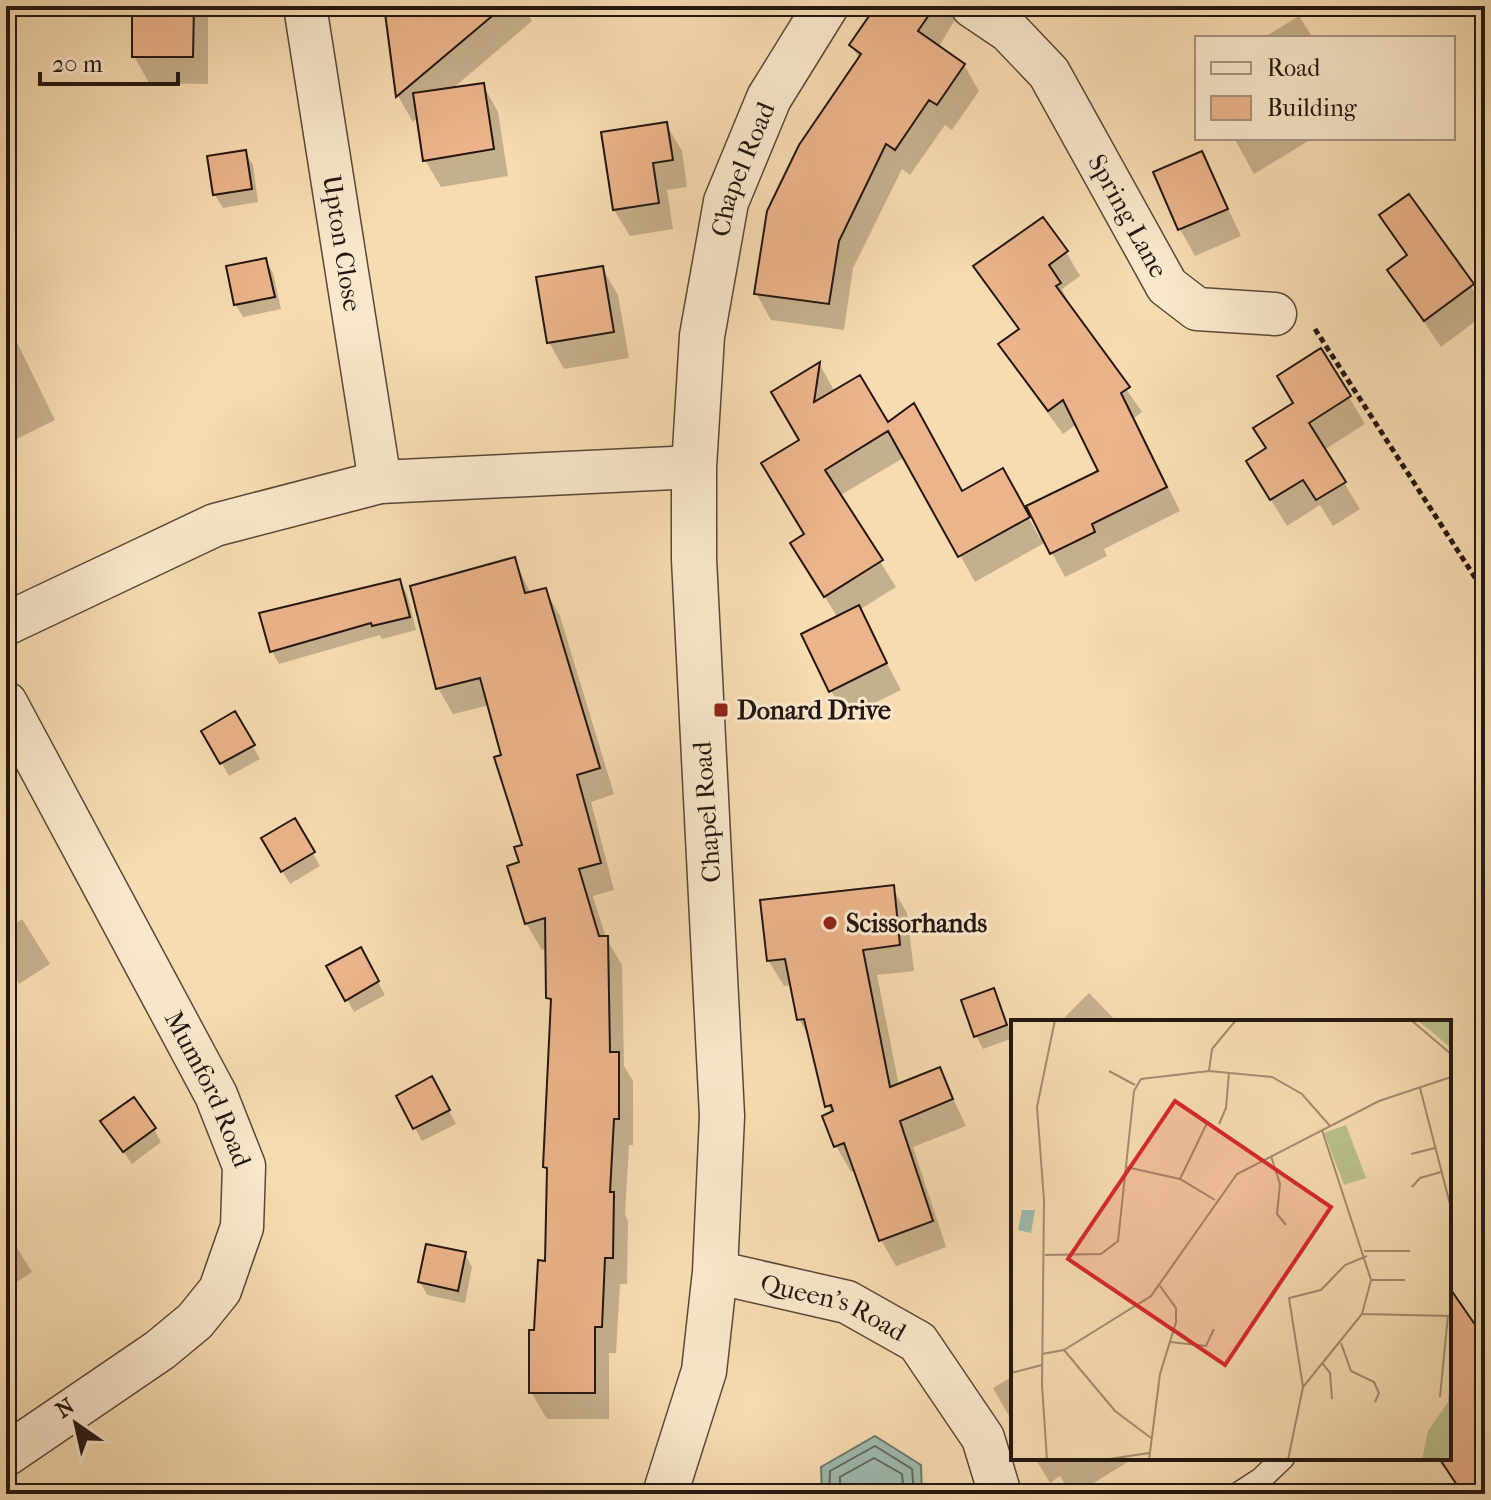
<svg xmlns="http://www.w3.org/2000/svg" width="1491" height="1500" font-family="'IM FELL French Canon',serif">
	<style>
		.water { fill: #9dbbaf; stroke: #6c7970; stroke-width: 2 }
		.shadow { fill: #0003 }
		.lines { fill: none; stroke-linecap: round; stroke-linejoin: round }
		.shore { stroke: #606860; stroke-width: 2 }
		.building { fill: #ecb48b; stroke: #231611; stroke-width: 2 }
		.service-casing { stroke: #584839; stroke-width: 25 }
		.minor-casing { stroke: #584839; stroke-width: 45 }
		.tertiary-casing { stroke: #584839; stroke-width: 47 }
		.path { stroke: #231611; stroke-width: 5; stroke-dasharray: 6 4; stroke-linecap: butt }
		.service { stroke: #fae8cc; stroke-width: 22 }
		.minor { stroke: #fae8cc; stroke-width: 42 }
		.tertiary { stroke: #fae8cc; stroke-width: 44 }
		.poi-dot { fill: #8f2418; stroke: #fae8cc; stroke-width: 3 }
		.labels { text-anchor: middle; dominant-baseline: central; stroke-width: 6; stroke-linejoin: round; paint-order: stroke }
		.street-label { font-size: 26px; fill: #231611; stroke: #fae8cc }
		.poi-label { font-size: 26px; font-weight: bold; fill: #231611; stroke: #fae8cc; text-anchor: start }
		.inset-road { fill: none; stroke: #a28d71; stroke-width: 2 }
		.view { fill: #d62828; fill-opacity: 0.15; stroke: #d62828; stroke-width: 4 }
		.inset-edge { fill: none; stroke: #231611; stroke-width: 4 }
	</style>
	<rect width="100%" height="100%" fill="#f7dcb1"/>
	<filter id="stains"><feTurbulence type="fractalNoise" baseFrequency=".0025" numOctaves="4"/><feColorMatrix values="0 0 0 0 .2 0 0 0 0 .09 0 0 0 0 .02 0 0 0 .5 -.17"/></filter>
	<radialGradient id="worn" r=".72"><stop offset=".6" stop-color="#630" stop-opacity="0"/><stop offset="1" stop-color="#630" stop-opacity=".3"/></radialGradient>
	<path class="water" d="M875,1436L921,1465L922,1494H822L821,1467Z"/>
	<path class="shadow" d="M134,6H208V84L149,83L134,56Z
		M446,6H524L532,21L452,89L483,85L498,112L508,176L441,187L425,160L419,117L413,122L398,96L388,15Z
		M878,6H963L938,48L964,65L979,91L952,130L945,125L910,175L902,169L853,268L844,330L771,320L756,293L860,60L851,45Z
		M1299,16L1313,38H1263Z
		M666,124L682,151L687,187L667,190L673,229L630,236L614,210Z
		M1234,138H1309L1310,140L1254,174Z
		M245,152L253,165L258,202L223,208L215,195L209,158Z
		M1202,154L1241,236L1195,256L1180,229Z
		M1408,197L1485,307V314L1441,347L1389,270L1407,257L1382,216Z
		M1066,252L1080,276L1062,289L1071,309L1142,412L1134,418L1180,511L1104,549L1107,556L1065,577L1046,542L975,582L905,457L839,496L896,587L859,610L901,690L846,717L831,691L838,618L808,570L802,441L774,393L820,365L835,392L888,425L962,493L1015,494L1040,538L1100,471L1077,424L1063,434L1015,368L1001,344L1019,331L976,267Z
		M265,260L273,273L281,309L243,317L235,304Z
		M602,268L618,295L629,358L564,369L549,342Z
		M6,320L55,420L6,444Z
		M1321,350L1365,424L1324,450L1360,509L1333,526L1320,505L1287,526L1264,488L1295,404Z
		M514,559L531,594L545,590L560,616L614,794L591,802L614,890L593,896L606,938L622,965L624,1066L633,1081V1145H629L625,1214L628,1221L627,1284H620L616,1353H609V1419H547L531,1392L546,1263L549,1173L545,1167L553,1006L548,998L547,948L542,950L526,923L522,864L524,846L490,705L453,714L438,688Z
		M399,581L407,594L416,630L382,639L380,635L279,664L272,651Z
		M235,714L260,759L229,776L204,732Z
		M295,821L320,866L290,884L264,839Z
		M892,887L907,913L914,971L877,975L899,1086L939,1069L966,1126L913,1147L946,1247L896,1266L881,1240L856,1170L851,1172L836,1146L831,1114L810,1039L799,1019L793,985L784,986L768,960Z
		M22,919L50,964L19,984L6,964V930Z
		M360,950L385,995L354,1012L329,967Z
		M993,991L1013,1038L983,1049L976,1036Z
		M1089,993L1117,1022H1060Z
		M439,1092L456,1124L422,1141L398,1096Z
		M154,1129L161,1142L132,1164L111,1134Z
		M6,1230L32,1272L6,1289Z
		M465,1254L472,1267L465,1303L427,1295L420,1282Z
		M1013,1376V1423L993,1388Z
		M1035,1458H1134L1076,1494H1071L1060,1476L1050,1483Z"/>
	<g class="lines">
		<path class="shore" d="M829,1494L830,1471L875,1446L912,1469L914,1494
			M840,1494V1477L874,1458L902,1474L904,1494"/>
	</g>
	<path class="building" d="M132,6H194L193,57H132Z
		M432,6H504L396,97L385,13Z
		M876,6H935L918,31L965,64L937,105L929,100L895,150L886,144L839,241L829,304L754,294L767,211L799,145L861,54L849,45Z
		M484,83L494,149L423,161L413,93Z
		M667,122L673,160L653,163L659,203L613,210L601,132Z
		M246,150L252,189L213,195L207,156Z
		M1202,151L1228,209L1178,230L1153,172Z
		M1409,194L1474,284L1424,321L1387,270L1407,255L1379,215Z
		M1043,217L1068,251L1049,265L1061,283L1056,286L1130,387L1121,393L1167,487L1092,524L1095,532L1050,554L1026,506L1098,471L1063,400L1048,411L998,344L1019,329L973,266Z
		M266,258L275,297L234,305L226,266Z
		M603,266L614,332L547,343L536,277Z
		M1321,348L1351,396L1309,423L1346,482L1316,500L1303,480L1270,500L1246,461L1266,448L1253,428L1293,403L1277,376Z
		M820,362L814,402L860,375L888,422L914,403L962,491L1003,468L1030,517L958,557L888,431L825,470L883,560L824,597L790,543L804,534L761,463L799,440L771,392Z
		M515,557L525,593L546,588L600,768L577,775L601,863L579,869L599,936H608L610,1052H619V1119H614L610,1192H614L613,1258H605L602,1327H595V1393H529V1330H534L538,1260L545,1261L547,1168L543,1167L551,999L546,998L545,918L525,924L507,866L519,862L514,847L522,845L494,757L501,755L480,678L436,689L410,586Z
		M400,579L410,617L372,626L371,623L270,652L259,613Z
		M859,605L887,663L829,692L801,634Z
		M235,711L255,745L220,764L201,731Z
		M295,818L315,852L281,872L261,838Z
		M894,885L900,945L863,950L890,1087L940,1067L953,1099L900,1121L933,1221L879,1241L844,1143L834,1147L822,1116L833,1111L831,1105L825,1107L804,1019L797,1020L785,959L767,961L760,900Z
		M361,947L379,981L345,1001L326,966Z
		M994,988L1007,1025L974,1037L961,1000Z
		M432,1076L450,1110L413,1129L396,1096Z
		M134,1097L156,1128L123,1152L100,1121Z
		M426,1244L466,1252L458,1291L418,1282Z
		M1449,1287L1485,1339V1494H1463L1441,1461L1449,1458Z"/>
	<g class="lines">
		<g class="service-casing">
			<path id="service" d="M1238,1494L1261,1479L1283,1458"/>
		</g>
		<g class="minor-casing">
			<g id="minor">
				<path id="s1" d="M305,6L380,482"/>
				<path id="s2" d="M972,6L1009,31L1049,73L1167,286L1197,309L1275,314"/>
				<path d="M6,624L215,525L380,482L694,467"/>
				<path id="s3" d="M6,703L216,1095L244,1166L242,1227L220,1290L195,1321L160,1350L6,1455"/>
				<path id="s4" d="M715,1272L847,1302L918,1342L983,1438L1000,1494"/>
			</g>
		</g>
		<g class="tertiary-casing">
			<g id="tertiary">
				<path id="s5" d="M665,1494L704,1371L715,1272L722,1116L694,559V467L702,336L726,202L769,98L826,6"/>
			</g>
		</g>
		<path class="path" d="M1315,329L1485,593"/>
		<use href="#service" class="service"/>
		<use href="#minor" class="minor"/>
		<use href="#tertiary" class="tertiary"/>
	</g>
	<g class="poi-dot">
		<rect x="713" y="702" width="16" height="16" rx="4"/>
		<circle cx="830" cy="923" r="8"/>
	</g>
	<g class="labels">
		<g class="street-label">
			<text stroke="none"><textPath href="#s5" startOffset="1338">Chapel Road</textPath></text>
			<text stroke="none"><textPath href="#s2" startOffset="266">Spring Lane</textPath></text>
			<text stroke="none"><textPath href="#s1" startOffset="240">Upton Close</textPath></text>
			<text transform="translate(707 812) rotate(-94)">Chapel Road</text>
			<text stroke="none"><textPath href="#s3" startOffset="436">Mumford Road</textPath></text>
			<text stroke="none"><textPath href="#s4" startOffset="124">Queen's Road</textPath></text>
		</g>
		<g class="poi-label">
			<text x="737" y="710">Donard Drive</text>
			<text x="846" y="923">Scissorhands</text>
		</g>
	</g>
	<g transform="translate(1011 1020)">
		<rect width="440" height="440" fill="#f7dcb1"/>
		<path d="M406,0H440V28L421,12ZM335,105L355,158L333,165L313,113ZM440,353V440H411L417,411L437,382Z" fill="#bac18d"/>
		<path d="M11,190H24L20,213L7,210Z" fill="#9dbbaf"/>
		<path class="inset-road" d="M400,0L440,34M98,51L124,65M198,51L201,29L225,0M409,68L440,188M208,104L215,88L218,52M400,134L424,128M260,136L269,164L266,194L275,205M115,147L169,159L204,180M169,159L196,103M401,167L409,158L430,152M353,231H399M34,235L90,234L107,221L123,71L130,59L198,51L261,57L291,74L319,106M360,260H394M351,294L440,296M159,322L195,326L203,309M330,323L340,351L363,362L368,373L364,382M53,330L104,391L140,418M31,334L53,330L140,276L226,154L368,81L440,57M312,344L319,353L321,379M0,353L31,345M292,367L278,278L310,270L334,245L356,236M429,377L437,295M36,440L31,365L33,180L26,87L44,0M92,440L138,433M138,440L149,354L165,302V288L149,266M277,440L292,367L351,294L360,260L311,110"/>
		<path class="view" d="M164,81L320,187L214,345L57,239Z"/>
		<rect width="440" height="440" class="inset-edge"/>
	</g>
	<rect width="1491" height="1500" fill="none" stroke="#f7dcb1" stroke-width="32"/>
	<rect x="8" y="8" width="1475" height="1484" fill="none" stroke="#231611" stroke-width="4"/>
	<rect x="16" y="16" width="1459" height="1468" fill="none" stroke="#231611" stroke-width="2"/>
	<rect x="1195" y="36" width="260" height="104" fill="#fae8cc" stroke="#a49481" stroke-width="2"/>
	<rect x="1211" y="62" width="40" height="12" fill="#fae8cc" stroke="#a49481" stroke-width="2"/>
	<text x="1267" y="76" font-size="24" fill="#231611">Road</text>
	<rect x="1211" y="96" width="40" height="24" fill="#ecb48b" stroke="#a49481" stroke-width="2"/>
	<text x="1267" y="116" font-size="24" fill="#231611">Building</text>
	<g transform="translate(76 1424) rotate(326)" stroke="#fae8cc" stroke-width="6" paint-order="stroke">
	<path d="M0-6L14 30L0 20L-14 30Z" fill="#231611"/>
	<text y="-12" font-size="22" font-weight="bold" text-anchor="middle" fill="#231611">N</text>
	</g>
	<path d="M40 72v12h138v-12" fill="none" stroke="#231611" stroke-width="4"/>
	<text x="52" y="72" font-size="24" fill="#231611" stroke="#fae8cc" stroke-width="6" paint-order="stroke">20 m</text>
	<rect width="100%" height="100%" filter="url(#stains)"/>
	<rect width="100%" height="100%" fill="url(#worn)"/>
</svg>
